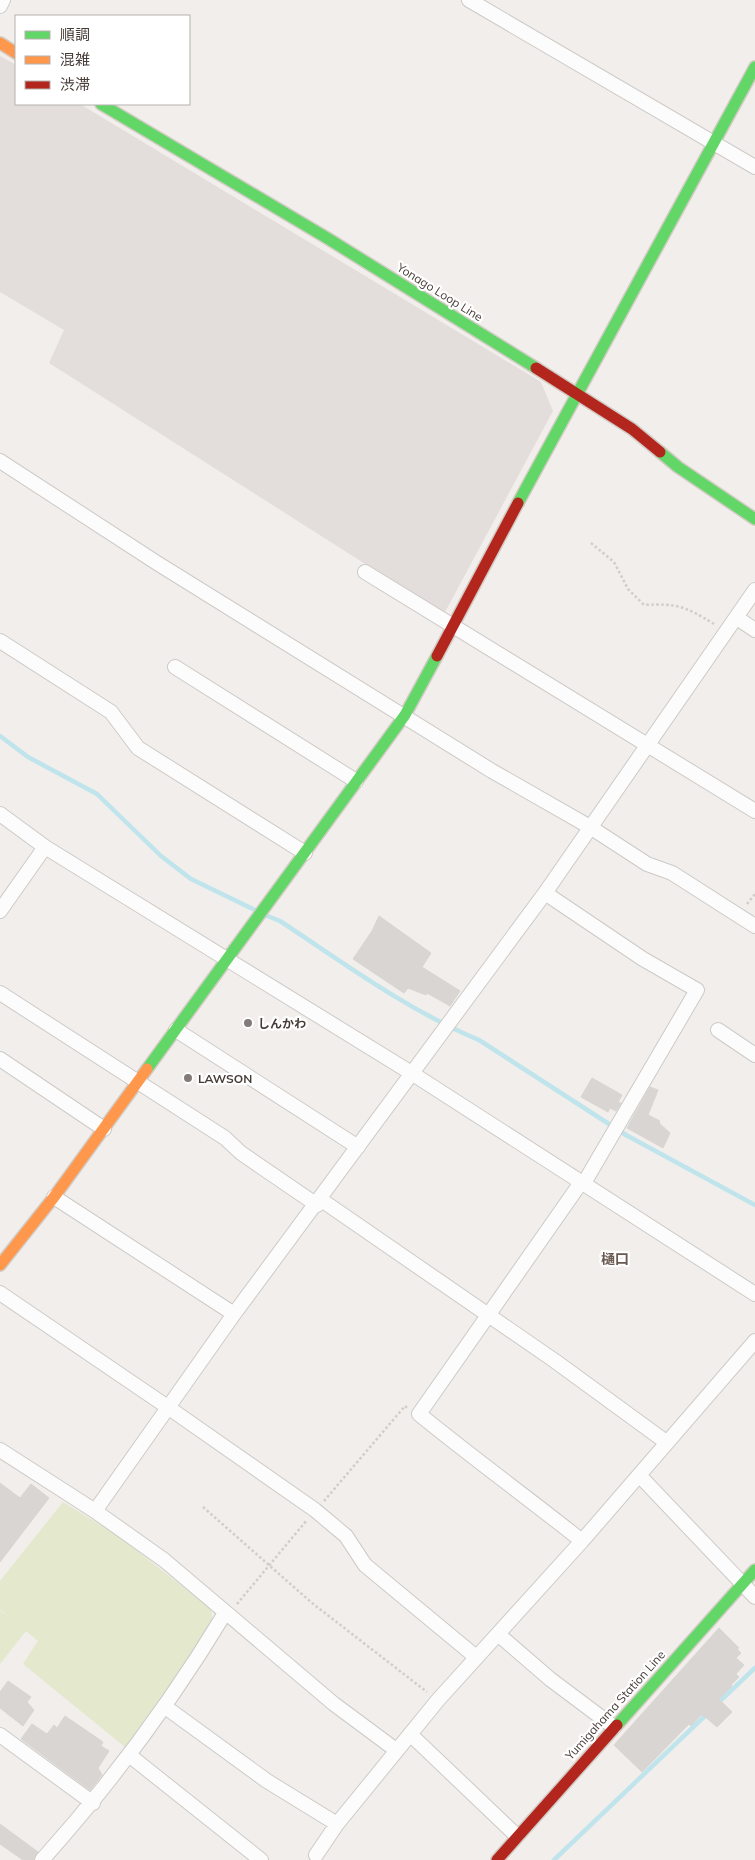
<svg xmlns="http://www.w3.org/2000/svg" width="755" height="1860" font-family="Mulish,'Noto Sans JP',sans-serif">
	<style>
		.industrial { fill: #e3dedb }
		.green { fill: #e4e9cd }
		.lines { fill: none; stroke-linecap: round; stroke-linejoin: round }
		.stream { stroke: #bfe4ec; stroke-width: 4.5 }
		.building { fill: #d9d5d2; stroke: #d9d5d1 }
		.street-casing { stroke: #cdcac7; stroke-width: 16 }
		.fast-casing { stroke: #d1cbc4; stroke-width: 14 }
		.slow-casing { stroke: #d1cbc4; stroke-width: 14 }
		.jam-casing { stroke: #d1cbc4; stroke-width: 14 }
		.path { stroke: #d1cdca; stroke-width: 2.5; stroke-dasharray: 2.5 2.5; stroke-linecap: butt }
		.street { stroke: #fdfcfc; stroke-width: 14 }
		.fast { stroke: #63d668; stroke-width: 11 }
		.slow { stroke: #ff974d; stroke-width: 11 }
		.jam { stroke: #b3261e; stroke-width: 11 }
		.poi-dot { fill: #827b77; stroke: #fff; stroke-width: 2 }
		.labels { text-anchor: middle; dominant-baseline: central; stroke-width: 4.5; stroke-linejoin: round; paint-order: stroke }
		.street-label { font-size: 12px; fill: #473d38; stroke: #fff }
		.poi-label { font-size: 12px; font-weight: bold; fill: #473d38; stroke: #fff; text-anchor: start }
		.neighbourhood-label { font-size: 14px; font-weight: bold; fill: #695950; stroke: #fff }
	</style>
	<rect width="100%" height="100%" fill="#f1eeeb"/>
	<path class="industrial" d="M0,56L16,65V104H80L541,382L553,411L444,614L49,363L64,330L0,292Z"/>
	<path class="green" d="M63,1502L117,1535L211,1609L213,1624L125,1747L23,1664L38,1641L26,1631L0,1664V1610L9,1617L0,1609V1581Z"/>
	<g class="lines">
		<path class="stream" d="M0,736L28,757L97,794L161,856L191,879L257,911
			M265,915L280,921C344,963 407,1010 479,1040L626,1135L755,1205
			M718,1703L755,1668
			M554,1860L709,1712"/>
	</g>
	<path class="building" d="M379,916L431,953L422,967L460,991L450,1006L427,993L426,995L408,988L404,993L353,959L372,931Z
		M592,1078L622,1095L618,1102L621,1103L616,1111L610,1108L608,1112L581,1097Z
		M650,1087L658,1090L648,1115L660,1121L659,1123L670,1133L663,1148L627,1128Z
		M0,1483L20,1498L31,1484L49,1498L0,1562Z
		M719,1628L739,1648L737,1649L741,1653L736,1658L744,1665L736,1674L739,1677L731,1685L732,1686L719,1699L732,1712L717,1727L703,1715L700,1716L691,1726L689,1724L642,1772L614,1745Z
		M8,1681L31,1697L27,1702L34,1710L23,1726L0,1708V1692Z
		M65,1716L103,1742L101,1746L109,1751L98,1768L102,1775L90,1790L21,1739L32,1724L47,1734L54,1725L57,1728Z
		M0,1824L38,1852L33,1860H23L0,1844Z"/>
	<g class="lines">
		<g class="street-casing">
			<path id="street" d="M469,0L755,167
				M0,6L3,0
				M0,461L157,563L492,771L590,827L647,864L672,873L755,926
				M365,572L755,811
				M737,618L755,630
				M0,641L111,712L138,748L305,853
				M175,667L356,781
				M0,814L45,847L413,1074L755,1294
				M545,893L643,959L697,990L584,1183
				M0,911L45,847
				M0,993L225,1138L241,1153L317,1205
				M176,1030L358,1147
				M718,1030L755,1055
				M0,1059L104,1129
				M54,1197L234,1314
				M320,1199L555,1361L666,1442
				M0,1293L169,1408L315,1510L346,1536L365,1565L476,1657
				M0,1450L95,1511L164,1560L334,1704L396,1750
				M639,1475L755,1597
				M95,1511L234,1314L545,893L755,590
				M582,1541C528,1498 473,1458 419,1414L582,1181
				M498,1634L550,1679L614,1727
				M164,1706L267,1781L337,1824
				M410,1734L517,1836
				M0,1735L93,1803
				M129,1755L261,1860
				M316,1855L337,1824L438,1700L582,1541L755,1341
				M42,1860C111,1783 172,1701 225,1613"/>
		</g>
		<g class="fast-casing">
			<path id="fast" d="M101,104L327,238L536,368
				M660,452L678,467L755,519
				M518,503L755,67
				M147,1069L405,715L437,656
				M617,1725L755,1570"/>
		</g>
		<g class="slow-casing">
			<path id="slow" d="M0,43L16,53
				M0,1265L54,1197L147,1069"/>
		</g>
		<g class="jam-casing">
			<path id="jam" d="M536,368L632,429L660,452
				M437,656L518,503
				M497,1860L617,1725"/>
		</g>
		<path class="path" d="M591,543L614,562L628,589L644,605C678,603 686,607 714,624
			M747,904L755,894
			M324,1501L405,1406L407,1408
			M203,1507L312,1603L427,1692
			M237,1604L307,1520"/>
		<use href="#street" class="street"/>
		<use href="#fast" class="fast"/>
		<use href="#slow" class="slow"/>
		<use href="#jam" class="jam"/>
	</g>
	<g class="poi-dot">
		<circle cx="248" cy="1023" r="5"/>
		<circle cx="188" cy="1078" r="5"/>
	</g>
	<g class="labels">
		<g class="street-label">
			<text transform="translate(440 292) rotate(32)">Yonago Loop Line</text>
			<text transform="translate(615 1705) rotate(-48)">Yumigahama Station Line</text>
		</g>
		<g class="poi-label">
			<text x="258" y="1023">しんかわ</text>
			<text x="198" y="1078">LAWSON</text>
		</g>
		<g class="neighbourhood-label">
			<text x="615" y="1259">樋口</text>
		</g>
	</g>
	<rect x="15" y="15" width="175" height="90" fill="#ffffff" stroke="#b5b1af"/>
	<rect x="25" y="31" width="25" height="8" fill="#63d668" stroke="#b5b1af"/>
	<text x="60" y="40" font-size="15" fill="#473d38">順調</text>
	<rect x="25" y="56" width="25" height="8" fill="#ff974d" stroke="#b5b1af"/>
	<text x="60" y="65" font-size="15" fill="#473d38">混雑</text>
	<rect x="25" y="81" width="25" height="8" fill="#b3261e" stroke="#b5b1af"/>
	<text x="60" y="90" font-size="15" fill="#473d38">渋滞</text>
</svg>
